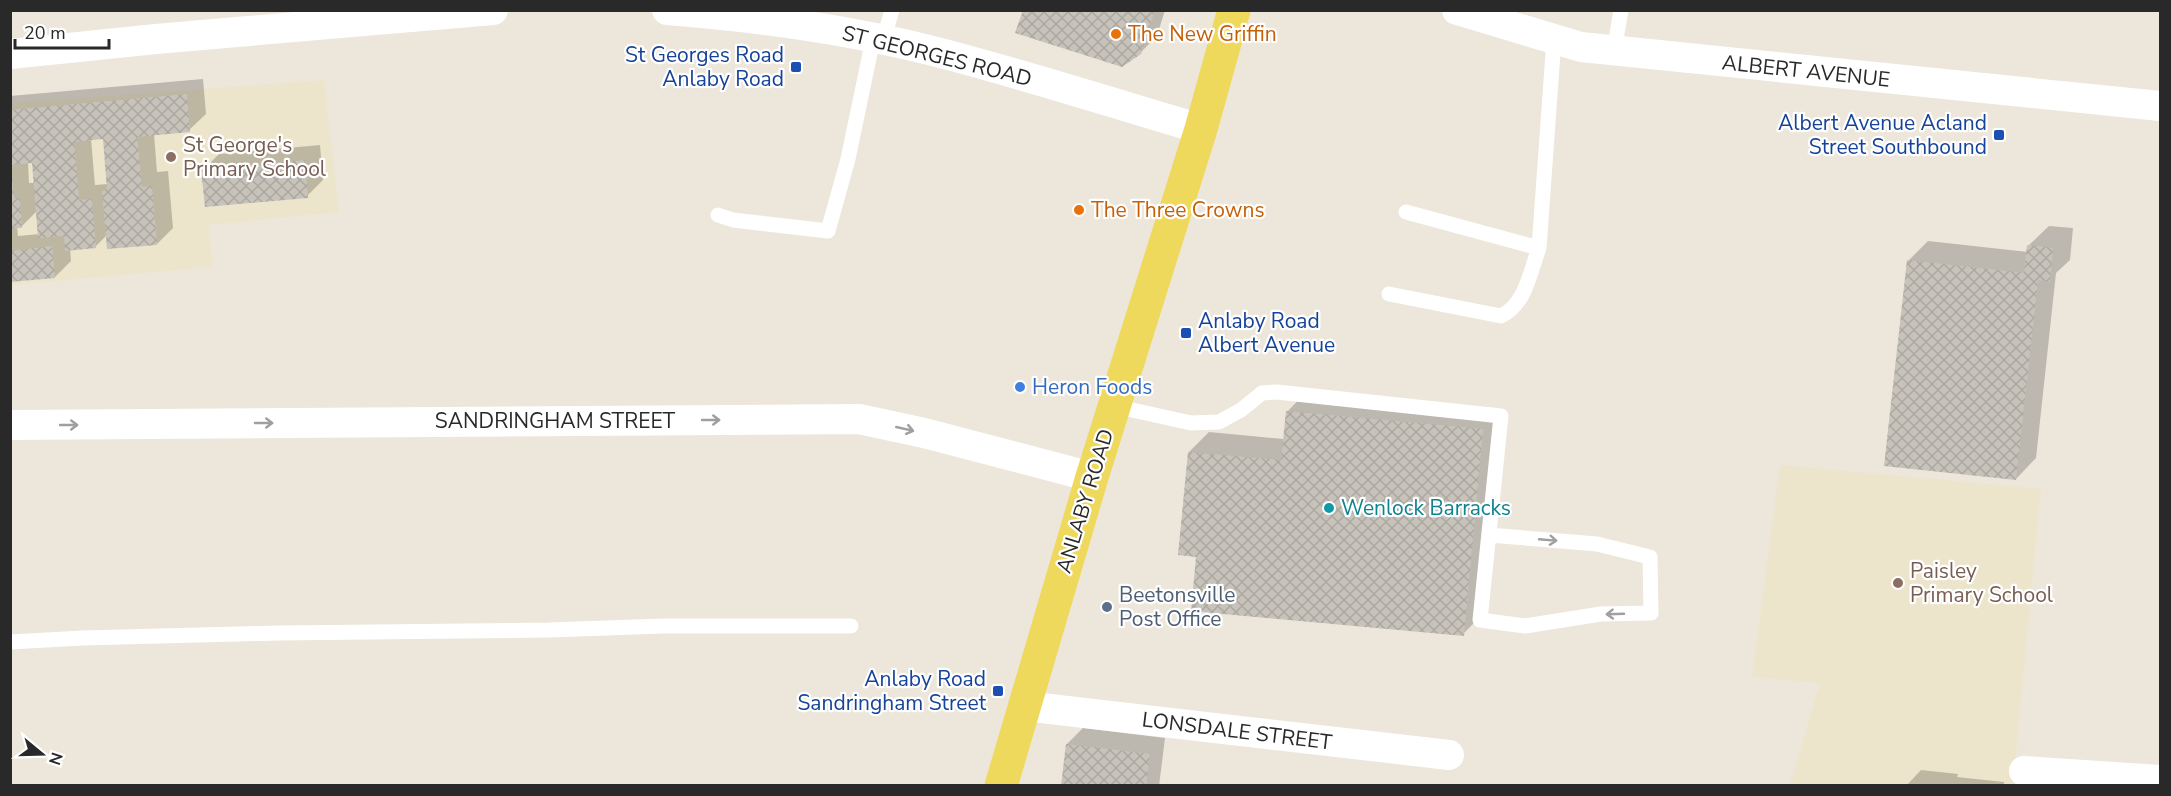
<svg xmlns="http://www.w3.org/2000/svg" width="2171" height="796" font-family="'Nunito Sans',sans-serif">
	<style>
		.education { fill: #ede5cb }
		.shadow { fill: #0003; fill-rule: evenodd }
		.building { fill: url(#building-cross-hatch) }
		.lines { fill: none; stroke-linecap: round; stroke-linejoin: round }
		.service { stroke: #fff; stroke-width: 15 }
		.minor { stroke: #fff; stroke-width: 30 }
		.primary { stroke: #efd95d; stroke-width: 33 }
		.oneway { stroke: #9f9f9f }
		.food-dot { fill: #e8710a; stroke: #fff; stroke-width: 2 }
		.transit-dot { fill: #1a4fb4; stroke: #fff; stroke-width: 2 }
		.education-dot { fill: #8d6e63; stroke: #fff; stroke-width: 2 }
		.shop-dot { fill: #3f7fe0; stroke: #fff; stroke-width: 2 }
		.culture-dot { fill: #0f9aa8; stroke: #fff; stroke-width: 2 }
		.service-dot { fill: #5c6f8a; stroke: #fff; stroke-width: 2 }
		.labels { text-anchor: middle; dominant-baseline: central; stroke-width: 4.5; stroke-linejoin: round; paint-order: stroke }
		.food-label { font-size: 21px; fill: #c56008; stroke: #fff; text-anchor: start }
		.transit-label { font-size: 21px; fill: #164399; stroke: #fff; text-anchor: end }
		.street-label { font-size: 21px; fill: #292929; stroke: #fff }
		.education-label { font-size: 21px; fill: #785e54; stroke: #fff; text-anchor: start }
		.shop-label { font-size: 21px; fill: #366cbe; stroke: #fff; text-anchor: start }
		.culture-label { font-size: 21px; fill: #0d838f; stroke: #fff; text-anchor: start }
		.service-label { font-size: 21px; fill: #4e5e75; stroke: #fff; text-anchor: start }
	</style>
	<defs>
		<pattern id="building-cross-hatch" width="8" height="8" patternUnits="userSpaceOnUse" patternTransform="scale(1.5)"><rect width="8" height="8" fill="#c7c3bb"/><path d="M0 0l8 8M0 8l8-8" fill="none" stroke="#aba8a1"/></pattern>
	</defs>
	<rect width="100%" height="100%" fill="#ece6db"/>
	<path class="education" d="M324,80L339,212L209,225L212,267L11,285V103Z
		M1780,465L2041,489L2013,785H1790L1820,683L1752,677Z"/>
	<path class="shadow" d="M1025,10H1165L1157,36L1140,53Z
		M203,79L206,114L189,130L154,134L157,172L168,171L173,228L157,244L107,235L95,247L70,249L71,261L55,277L10,281V96ZM104,138L108,184L95,185L91,139ZM34,161L35,183H29L28,162ZM38,210L40,234L18,236L17,226H22Z
		M320,145L323,180L307,196L203,170L219,154Z
		M2049,226L2073,228L2070,260L2056,273L2036,458L2016,479L1908,261L1928,241L2028,252V246Z
		M1307,391L1503,410L1483,614L1463,634L1198,555L1189,452L1209,432L1284,439L1287,412Z
		M1083,728L1165,738L1159,786H1063L1067,744Z
		M1921,770L1958,774L1957,777L2004,782V786H1906Z"/>
	<path class="building" d="M1023,10H1155L1141,54L1122,67L1015,33Z
		M187,94L190,132L137,137L142,187L152,186L157,245L107,249L102,191L107,190L103,139L74,142L79,200L92,199L96,248L65,251L64,236L38,238L32,163L10,165V110Z
		M305,160L308,198L205,207L201,170Z
		M10,177H12L14,198H20L22,228H10Z
		M2027,245L2053,248L2050,282L2038,280L2016,480L1884,466L1907,260L2024,273Z
		M52,246L55,278L10,282V251Z
		M1286,411L1483,429L1464,636L1191,611L1196,557L1178,555L1188,452L1281,460Z
		M1066,744L1150,754L1146,786H1061Z"/>
	<g class="lines">
		<path class="service" d="M883,41L892,10
			M1614,51L1621,10
			M1406,212L1539,248L1554,39
			M718,215L733,220L828,231L848,159L873,39
			M1389,294L1501,316C1526,304 1530,272 1539,248
			M1114,406L1191,423L1219,422L1241,410L1262,393L1277,392L1501,416L1480,620L1525,626L1601,614L1651,613L1650,557L1597,544L1489,535
			M10,642L83,638L279,633L549,630L663,626H851"/>
		<path class="minor" d="M667,10C757,17 846,29 933,51C1023,74 1112,103 1201,129
			M1457,10L1581,47L2160,106
			M10,54L156,39L493,10
			M10,425L859,419L924,433L1092,477
			M1024,706L1449,755
			M2024,771L2160,780"/>
		<path class="primary" d="M1001,786L1092,477L1201,129L1234,10"/>
	</g>
	<defs><path id="oneway-shaft" d="M-6 0H5M1.5-3L5.5 0L1.5 3" fill="none" stroke-width="1.6" stroke-linecap="round" stroke-linejoin="round" transform="scale(1.5)"/></defs>
	<g class="oneway">
		<use href="#oneway-shaft" transform="translate(711 420)"/>
		<use href="#oneway-shaft" transform="translate(264 423)"/>
		<use href="#oneway-shaft" transform="translate(69 425)"/>
		<use href="#oneway-shaft" transform="translate(905 429) rotate(13)"/>
		<use href="#oneway-shaft" transform="translate(1548 540) rotate(5)"/>
		<use href="#oneway-shaft" transform="translate(1615 614) rotate(178)"/>
	</g>
	<g class="food-dot">
		<circle cx="1116" cy="34" r="6"/>
		<circle cx="1079" cy="210" r="6"/>
	</g>
	<g class="transit-dot">
		<rect x="790" y="61" width="12" height="12" rx="3"/>
		<rect x="1993" y="129" width="12" height="12" rx="3"/>
		<rect x="1180" y="327" width="12" height="12" rx="3"/>
		<rect x="992" y="685" width="12" height="12" rx="3"/>
	</g>
	<g class="education-dot">
		<circle cx="171" cy="157" r="6"/>
		<circle cx="1898" cy="583" r="6"/>
	</g>
	<circle class="shop-dot" cx="1020" cy="387" r="6"/>
	<circle class="culture-dot" cx="1329" cy="508" r="6"/>
	<circle class="service-dot" cx="1107" cy="607" r="6"/>
	<g class="labels">
		<g class="food-label">
			<text x="1128" y="34">The New Griffin</text>
			<text x="1091" y="210">The Three Crowns</text>
		</g>
		<g class="transit-label">
			<text x="784" y="55">St Georges Road<tspan x="784" dy="24">Anlaby Road</tspan></text>
			<text x="1987" y="123">Albert Avenue Acland<tspan x="1987" dy="24">Street Southbound</tspan></text>
			<text x="1198" y="321" text-anchor="start">Anlaby Road<tspan x="1198" dy="24">Albert Avenue</tspan></text>
			<text x="986" y="679">Anlaby Road<tspan x="986" dy="24">Sandringham Street</tspan></text>
		</g>
		<g class="street-label">
			<text transform="translate(937 56) rotate(14)">ST GEORGES ROAD</text>
			<text transform="translate(1806 71) rotate(6)">ALBERT AVENUE</text>
			<text x="555" y="421">SANDRINGHAM STREET</text>
			<text transform="translate(1085 501) rotate(-73)">ANLABY ROAD</text>
			<text transform="translate(1237 731) rotate(7)">LONSDALE STREET</text>
		</g>
		<g class="education-label">
			<text x="183" y="145">St George's<tspan x="183" dy="24">Primary School</tspan></text>
			<text x="1910" y="571">Paisley<tspan x="1910" dy="24">Primary School</tspan></text>
		</g>
		<g class="shop-label">
			<text x="1032" y="387">Heron Foods</text>
		</g>
		<g class="culture-label">
			<text x="1341" y="508">Wenlock Barracks</text>
		</g>
		<g class="service-label">
			<text x="1119" y="595">Beetonsville<tspan x="1119" dy="24">Post Office</tspan></text>
		</g>
	</g>
	<rect width="2171" height="796" fill="none" stroke="#292929" stroke-width="24"/>
	<g transform="translate(42 754) rotate(109)" stroke="#ffffff" stroke-width="4.5" paint-order="stroke">
	<path d="M0-4.5L10 22L0 15L-10 22Z" fill="#292929"/>
	<text y="-9" font-size="16" font-weight="bold" text-anchor="middle" fill="#292929">N</text>
	</g>
	<path d="M15 39v9h94v-9" fill="none" stroke="#292929" stroke-width="3"/>
	<text x="24" y="39" font-size="18" fill="#292929" stroke="#ffffff" stroke-width="4.5" paint-order="stroke">20 m</text>
</svg>
